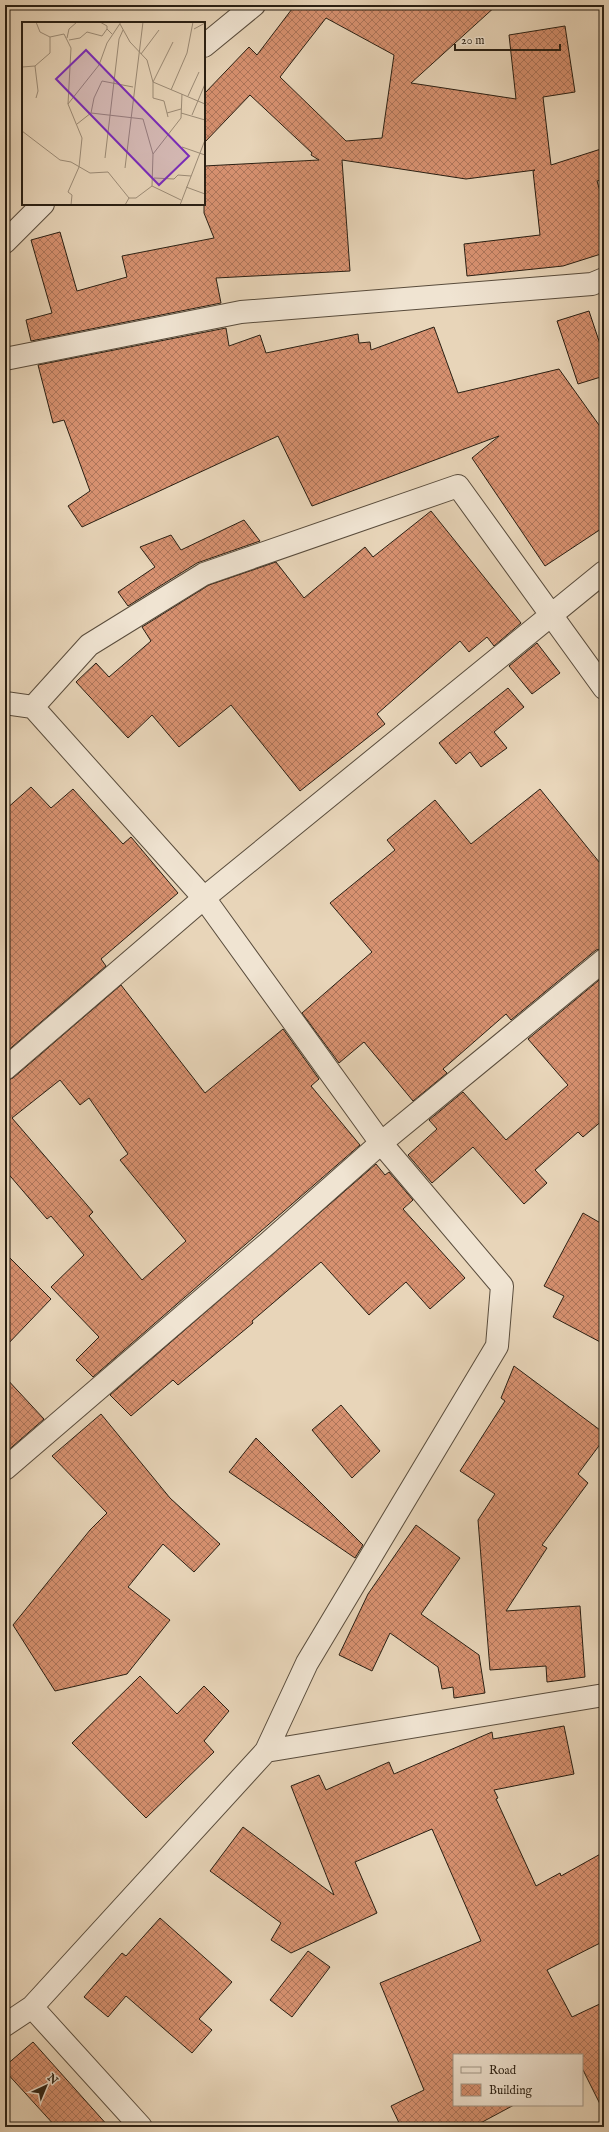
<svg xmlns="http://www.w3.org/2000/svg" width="609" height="2132" font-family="'IM FELL English',serif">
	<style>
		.building { fill: url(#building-cross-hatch); stroke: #291f13; fill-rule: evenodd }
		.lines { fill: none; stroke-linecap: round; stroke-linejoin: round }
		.minor-casing { stroke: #594c3c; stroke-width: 24 }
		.minor { stroke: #f0e4d2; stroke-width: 22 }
		.inset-road { fill: none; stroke: #9c8c77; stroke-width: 1 }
		.view { fill: #7b2cbf; fill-opacity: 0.15; stroke: #7b2cbf; stroke-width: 2 }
		.inset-edge { fill: none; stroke: #291f13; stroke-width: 2 }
	</style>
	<defs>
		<pattern id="building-cross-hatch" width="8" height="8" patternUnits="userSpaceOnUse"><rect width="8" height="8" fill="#d79170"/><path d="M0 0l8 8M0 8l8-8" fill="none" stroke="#ae765b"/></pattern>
	</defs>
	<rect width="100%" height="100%" fill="#e8d5b9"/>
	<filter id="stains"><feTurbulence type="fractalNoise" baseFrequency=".005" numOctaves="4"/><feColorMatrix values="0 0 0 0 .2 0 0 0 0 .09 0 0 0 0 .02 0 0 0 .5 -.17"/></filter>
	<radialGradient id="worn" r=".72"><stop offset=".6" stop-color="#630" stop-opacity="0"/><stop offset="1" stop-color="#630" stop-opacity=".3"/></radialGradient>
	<path class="building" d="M295,5H497L411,83L516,99L509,35L565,26L575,92L543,97L551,165L604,148V179L597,181L604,205V253L563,266L467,276L464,244L540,235L533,171L535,170L466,179L342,160L350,271L216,278L221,303L31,341L26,320L52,313L31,240L60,232L77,291L127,277L122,256L214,238L204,213V166L319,160L311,155L312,153L250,95L204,143V94L249,47L257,55ZM326,18L394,55L382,138L346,141L280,77Z
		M589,311L604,356V376L578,384L557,321Z
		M434,327L458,393L559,369L604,432V527L545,566L472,458L499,436L312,506L278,436L82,527L68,506L90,491L64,420L53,423L38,365L226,328L229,346L260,335L266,353L358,334L359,343L370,342L371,350Z
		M431,511L521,623L494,646L487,637L469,652L460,641L377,714L385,724L300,791L231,705L179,747L152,715L128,738L76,682L96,663L109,677L151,641L142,627L209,585L276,562L304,598L365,547L373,557Z
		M244,520L260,541L197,563L128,606L118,592L155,567L140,547L171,535L181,550Z
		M537,643L560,673L532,694L509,666Z
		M508,688L524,707L494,732L507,748L481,767L470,752L456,764L439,743Z
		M31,787L51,808L73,789L123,844L131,837L178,893L101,959L106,966L5,1053V810Z
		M540,789L604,868V948L596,950L511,1020L506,1014L443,1069L447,1073L413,1101L364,1042L339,1063L302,1013L372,952L330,903L395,850L387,840L435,800L471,844Z
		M604,976V1119L583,1137L578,1132L535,1170L547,1183L524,1204L473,1147L432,1183L408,1155L437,1129L429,1120L463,1092L506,1140L568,1085L528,1039Z
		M121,985L205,1093L283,1029L319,1079L311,1086L360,1145L93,1377L76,1360L99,1337L51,1287L84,1255L51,1216L47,1219L5,1170V1081L13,1078ZM60,1080L80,1105L89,1098L128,1154L120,1160L186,1241L142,1280L89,1216L93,1212L12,1118Z
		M376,1164L385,1175L389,1172L413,1200L403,1209L465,1278L430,1309L406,1282L369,1315L321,1262L252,1321L253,1323L178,1385L173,1380L131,1416L110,1395Z
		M583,1213L604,1225V1344L553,1317L564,1296L544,1286Z
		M5,1253L51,1299L5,1347Z
		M514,1366L604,1433V1439L578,1474L588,1483L542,1545L547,1548L506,1611L580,1606L585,1677L547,1682L546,1666L490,1670L478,1520L495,1494L460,1471L505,1401L501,1398Z
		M5,1377L44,1419L5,1453Z
		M341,1405L380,1451L352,1478L312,1430Z
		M101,1414L170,1498L220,1544L194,1572L163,1544L128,1587L170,1620L127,1674L55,1691L13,1625L90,1530L107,1513L52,1456Z
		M256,1438L363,1545L355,1558L229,1472Z
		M416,1525L460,1558L421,1614L479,1655L485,1693L454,1698L453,1687L442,1689L438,1667L390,1633L372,1671L339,1655L368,1594Z
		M140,1676L177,1714L204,1686L229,1711L204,1741L214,1752L146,1818L72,1743Z
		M564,1726L574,1774L494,1790L498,1798L496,1799L536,1886L560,1873L561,1876L604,1852V1941L547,1970L572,2017L604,2002V2112L582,2068V2055H454V2105H514L473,2127H401L391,2106L424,2090L380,1983L481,1941L432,1829L355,1862L377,1913L291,1953L271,1940L281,1923L210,1871L243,1827L334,1895L291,1786L319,1775L326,1790L389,1762L394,1774L492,1732L493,1739Z
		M160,1918L232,1982L199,2019L212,2030L192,2053L126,1996L108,2017L84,1997L122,1953L126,1956Z
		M308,1951L330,1967L292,2017L270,2000Z
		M33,2042L109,2127H56L5,2071V2066Z"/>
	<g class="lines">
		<g class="minor-casing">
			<path id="minor" d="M204,46L254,5
				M5,242L43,204
				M5,359L241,312L592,284L604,279
				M5,703L33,707L204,898L381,1143L502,1286L497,1346L307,1663L266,1751
				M33,707L89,645L204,574L458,486L604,688
				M5,1069L204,898L604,572
				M5,1469L268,1243L381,1143L604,960
				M32,2007L141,2127
				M5,2025L32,2007L266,1751L604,1695"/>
		</g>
		<use href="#minor" class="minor"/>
	</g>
	<g transform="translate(22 22)">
		<rect width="183" height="183" fill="#e8d5b9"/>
		<path class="inset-road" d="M14,0L18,10L28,15L42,12L49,26L46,82L60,116L57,145L46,170L50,173L49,183M78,0L85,4V7L90,12M98,2L108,20L125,38L131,60V76L142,79L146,95M172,7L183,1M45,16L47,7L55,0M47,18L58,16L65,10L80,14L85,7M119,32L137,8M0,45L13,44M131,60L183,82M131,60L151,20M149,68L165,31L171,0M166,74L177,50M14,76L16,69L13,44L28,31V15M46,82L77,43L85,21L99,0M69,91L72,76L80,59L111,65M145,91L159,87M159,91L183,98M170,93L183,62M55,102L69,91L121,97L131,132M0,109L38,138L49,140L68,151L86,150L107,176M160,125L183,133M83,136L97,17L101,8M103,146L121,0M132,156L152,157L156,153L169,154M130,164L159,178M164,165L183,172M103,183L107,176H114L130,164L131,132L159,96L160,72M158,183L183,118"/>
		<path class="view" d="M64,28L167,134L137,163L34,57Z"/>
		<rect width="183" height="183" class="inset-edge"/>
	</g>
	<rect width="609" height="2132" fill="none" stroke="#e8d5b9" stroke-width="20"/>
	<rect x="6" y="6" width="597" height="2120" fill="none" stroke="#291f13" stroke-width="2"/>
	<rect x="10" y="10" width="589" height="2112" fill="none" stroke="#291f13"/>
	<rect x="453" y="2054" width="130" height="52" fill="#f0e4d2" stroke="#a09586"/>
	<rect x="461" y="2067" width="20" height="6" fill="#f0e4d2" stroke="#a09586"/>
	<text x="489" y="2074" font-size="12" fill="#291f13">Road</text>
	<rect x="461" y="2084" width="20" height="12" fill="url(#building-cross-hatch)" stroke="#a09586"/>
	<text x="489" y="2094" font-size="12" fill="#291f13">Building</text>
	<g transform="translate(46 2086) rotate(44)" stroke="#f0e4d2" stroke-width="3" paint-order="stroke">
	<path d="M0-3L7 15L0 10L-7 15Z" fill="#291f13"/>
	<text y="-6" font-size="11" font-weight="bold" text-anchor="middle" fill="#291f13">N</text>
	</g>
	<path d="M455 44v6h105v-6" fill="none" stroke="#291f13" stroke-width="2"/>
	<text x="461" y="44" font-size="12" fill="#291f13" stroke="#f0e4d2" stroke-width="3" paint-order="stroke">20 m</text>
	<rect width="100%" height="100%" filter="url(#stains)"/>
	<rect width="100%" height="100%" fill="url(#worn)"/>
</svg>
